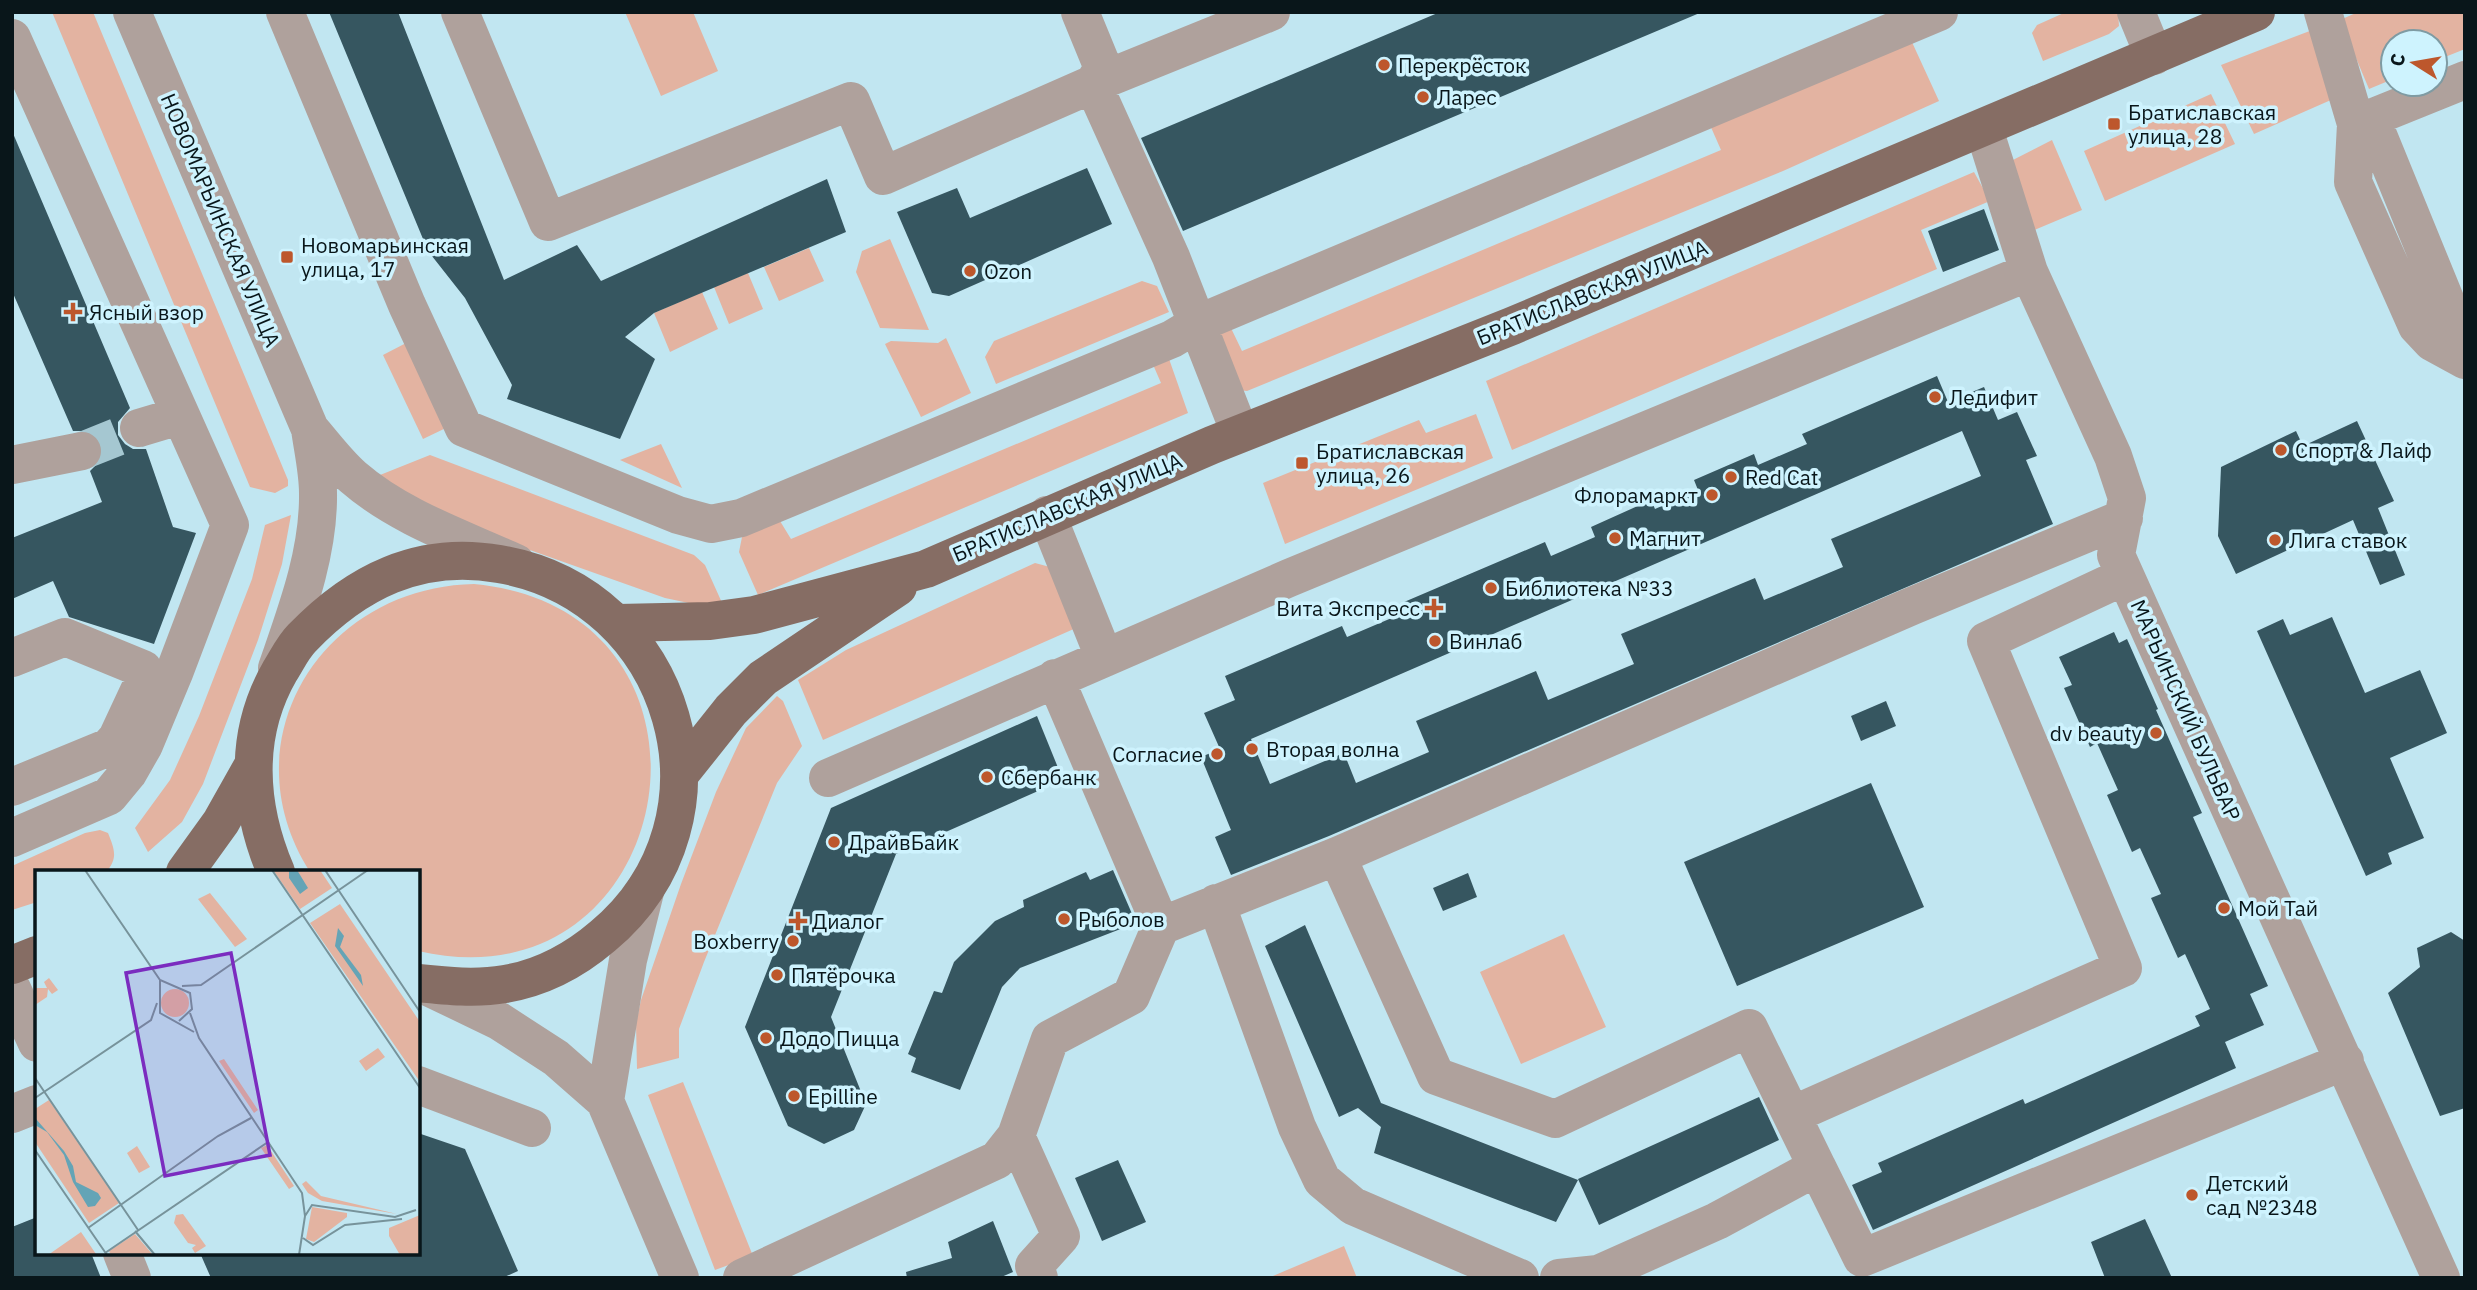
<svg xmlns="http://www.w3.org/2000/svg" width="2477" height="1290" font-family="'IBM Plex Sans',sans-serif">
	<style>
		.green { fill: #e3b3a1 }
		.building { fill: #365660; fill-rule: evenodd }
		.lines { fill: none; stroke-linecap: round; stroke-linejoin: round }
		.minor-tunnel { stroke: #a5c7d1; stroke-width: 38; stroke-dasharray: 38 19; stroke-linecap: butt }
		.minor { stroke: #afa19c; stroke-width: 38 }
		.major { stroke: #866d64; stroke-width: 38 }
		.poi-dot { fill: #bd572c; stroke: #cef3fe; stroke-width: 2.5 }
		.labels { text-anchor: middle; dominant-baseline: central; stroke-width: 7; stroke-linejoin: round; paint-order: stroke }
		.poi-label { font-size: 21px; fill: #09161a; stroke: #cef3fe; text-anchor: start }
		.street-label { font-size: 21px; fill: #09161a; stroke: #cef3fe }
		.inset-road { fill: none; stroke: #77939b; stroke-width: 2 }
		.view { fill: #7b2cbf; fill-opacity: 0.15; stroke: #7b2cbf; stroke-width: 3.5 }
		.inset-edge { fill: none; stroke: #09161a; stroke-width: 3.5 }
	</style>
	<rect width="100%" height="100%" fill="#c1e6f1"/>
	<path class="green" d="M52,12H93L288,480V486L275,493L250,487Z
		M625,12H693L718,71L661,96Z
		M2066,12H2118L2119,26L2109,34L2043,61L2032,33L2037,25Z
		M2358,12H2465V49L2435,61V42H2393V79L2369,89L2340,20Z
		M2315,29L2340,96L2254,134L2221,65Z
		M1911,40L1939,101L1783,171L1247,391L1238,390L1212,337L1230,326L1242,351L1721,150L1710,125Z
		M2211,94L2235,144L2105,201L2084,151Z
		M2052,140L2082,210L2032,231L2007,163Z
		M1974,172L1990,201L1921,230L1937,269L1512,450L1486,381Z
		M890,239L929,330L880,328L856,272L862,251Z
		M809,248L824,281L779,301L764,267Z
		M748,273L763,309L729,324L714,287Z
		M1142,281L1157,286L1169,312L996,384L985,357L994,341Z
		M702,292L718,329L670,352L654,313Z
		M946,338L971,393L921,417L885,344L891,341L938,343Z
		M408,342L448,427L423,439L383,355Z
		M1168,356L1188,413L758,595L739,552L743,532L780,521L791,539L1161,383L1151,360Z
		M1476,414L1493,458L1285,544L1263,483L1419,420L1426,433Z
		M661,444L682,488L620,460Z
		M430,455L694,555L705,565L723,605L703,606L665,598L476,531L375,477Z
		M291,515L282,564L258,640L203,784L182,822L148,852L135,828L170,780L199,716L252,579L265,525Z
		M1035,563L1050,567L1076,628L823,740L798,680L846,650Z
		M474,584C749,610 682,1012 418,951V872H310C226,740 323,587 474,584Z
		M777,696L783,701L802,746L777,783L704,962L679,1029V1058L637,1069L636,1023L641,1000L681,884L716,792L746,728Z
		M100,830L108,833C114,848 118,857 108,870L37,872V902L12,910V866L85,833Z
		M1564,934L1606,1027L1521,1064L1480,972Z
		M683,1082L753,1256L715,1270L648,1095Z
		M1344,1246L1357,1278H1268Z"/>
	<path class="building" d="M329,12H398L504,280L577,245L601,281L827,179L846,232L654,313L625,337L655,359L620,439L507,399L512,385L465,298L428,251Z
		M1440,12H1702L1183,231L1141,138Z
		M12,131L130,408L118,422V435L125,444L133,449H146L173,527L196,533L154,644L69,617L53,581L12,599V538L102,502L90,471L102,459L103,447L99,437L90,431H73L12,291Z
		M1087,168L1112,224L949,296L932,293L897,212L957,188L970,218Z
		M1984,209L1999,250L1943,272L1928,231Z
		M1937,376L1948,402L1984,387L1998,420L2017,412L2037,456L2026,460L2053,524L1329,836L1231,875L1215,837L1231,830L1201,757L1220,749L1204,713L1235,700L1225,676L1342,626L1347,637L1394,617L1390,608L1545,542L1551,556L1595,537L1591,527L1651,500L1655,509L1698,490L1694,480L1754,454L1758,465L1807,444L1802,434ZM1962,431L1981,476L1831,539L1843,567L1764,600L1755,578L1621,634L1634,664L1548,700L1536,671L1416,721L1429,752L1356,783L1344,753L1270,784L1251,739Z
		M2357,421L2394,501L2378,508L2405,575L2380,585L2353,520L2236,574L2218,536L2221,467L2296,431L2303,446Z
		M2332,617L2365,693L2420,670L2447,733L2390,758L2424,838L2388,853L2392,864L2366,876L2257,631L2283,619L2290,635Z
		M2114,632L2119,643L2127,639L2158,709L2156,710L2202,813L2193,817L2268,986L2250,994L2264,1025L2225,1042L2236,1068L1873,1230L1852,1185L1882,1172L1878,1163L2023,1099L2025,1104L2200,1026L2195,1016L2210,1009L2185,954L2178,958L2151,898L2161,894L2140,848L2132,852L2107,795L2118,790L2097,743L2090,747L2064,688L2072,685L2059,657Z
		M1886,701L1896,726L1861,741L1851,716Z
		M1037,716L1063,780L896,854L831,1017L866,1104L854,1130L824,1144L788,1126L745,1027L831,808Z
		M1871,783L1924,907L1737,986L1684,862Z
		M1113,870L1136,923L1020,968L1002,987L960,1090L911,1072L916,1058L908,1054L934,991L942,993L954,962L995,921L1024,907L1023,900L1086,872L1090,880Z
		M1468,873L1477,897L1443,911L1433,888Z
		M1305,925L1381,1103L1578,1180L1556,1222L1374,1153L1381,1127L1358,1108L1339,1117L1265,946Z
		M2451,932L2465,941V1108L2440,1116L2388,993L2420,967L2417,948Z
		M1759,1097L1779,1140L1599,1225L1578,1179Z
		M418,1133L465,1149L518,1271L502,1278H211L200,1253H418Z
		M1118,1160L1146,1222L1102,1241L1075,1178Z
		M37,1217V1253H91L101,1278H12V1227Z
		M2145,1219L2172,1278H2105L2091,1242Z
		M993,1221L1013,1272L999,1278H907L906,1272L952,1258L948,1242Z"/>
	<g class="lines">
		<path class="minor-tunnel" d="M82,451L139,428"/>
		<path class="minor" d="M132,12L310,429C313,450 318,472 318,493C319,553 296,613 277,668
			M285,12L407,305L464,428L678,515L711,524L741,518L1172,339L1197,324L1939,12
			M460,12L548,222L851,101L883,176L1093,84L1271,12
			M1080,12L1103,68L1093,84L1171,257L1240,433
			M2136,12L2154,56
			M2323,12L2356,124L2353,182L2417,326L2432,342L2465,360
			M12,38L230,525L174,673L144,745L128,773L109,796L12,838
			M2371,118L2451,314L2465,325
			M2356,124L2465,80
			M1984,129L2029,272L2113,456L2127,498L2116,555L2441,1278
			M139,428L179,416
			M310,429C324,445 337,463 353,477C399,517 461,538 516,563
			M12,465L82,451
			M1047,515L1104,657
			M12,658L65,637L143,669L145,678L117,738L109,747L12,787
			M1055,678L1161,926
			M828,778L1289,578L2029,272
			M1337,856L1436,1076L1555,1119L1749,1028L1817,1167
			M1216,903L1297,1127L1322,1180L1353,1206L1520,1278
			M422,984L499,1021L556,1058L605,1101L680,1278
			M12,989L37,1043
			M418,1085L532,1128
			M605,1101L628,960L646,888
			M12,1114L37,1104
			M1792,1115L2123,968L1986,641L2125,576
			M1016,1136L1061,1236L1034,1266L1039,1278
			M122,1253L132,1278
			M742,1278L997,1160L1016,1136L1050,1039L1131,996L1161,926L1337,856L1912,606L2124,518
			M1559,1278L1598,1274L1717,1221L1817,1167L1862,1258L2345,1061"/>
		<path class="major" d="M618,623L710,621L754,615L926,569L1212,445L1512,326L2256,12
			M680,774L731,710L763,678L898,587
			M185,872L221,822L252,767
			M276,872C248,806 243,735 280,671C287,660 293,647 302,638C356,582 419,550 499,564C677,594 744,818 603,936C575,960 541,978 505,984C476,989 447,986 418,983
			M12,965L37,955"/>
	</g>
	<g class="poi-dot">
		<circle cx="1384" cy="65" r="7"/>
		<circle cx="1423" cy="97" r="7"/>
		<rect x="2107" y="117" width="14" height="14" rx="3.5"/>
		<rect x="280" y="250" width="14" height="14" rx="3.5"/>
		<circle cx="970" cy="271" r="7"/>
		<path d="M69.5 301.5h7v7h7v7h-7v7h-7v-7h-7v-7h7z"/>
		<circle cx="1935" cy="397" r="7"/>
		<circle cx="2281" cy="450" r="7"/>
		<rect x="1295" y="456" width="14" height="14" rx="3.5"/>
		<circle cx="1731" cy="477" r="7"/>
		<circle cx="1712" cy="495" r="7"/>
		<circle cx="1615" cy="538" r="7"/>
		<circle cx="2275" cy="540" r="7"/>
		<circle cx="1491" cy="588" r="7"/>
		<path d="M1430.5 597.5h7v7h7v7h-7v7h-7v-7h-7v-7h7z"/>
		<circle cx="1435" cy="641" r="7"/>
		<circle cx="2156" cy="733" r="7"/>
		<circle cx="1252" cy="749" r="7"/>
		<circle cx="1217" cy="754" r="7"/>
		<circle cx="987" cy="777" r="7"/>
		<circle cx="834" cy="842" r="7"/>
		<circle cx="2224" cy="908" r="7"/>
		<circle cx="1064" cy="919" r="7"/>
		<path d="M794.5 910.5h7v7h7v7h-7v7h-7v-7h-7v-7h7z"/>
		<circle cx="793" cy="941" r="7"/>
		<circle cx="777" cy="975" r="7"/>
		<circle cx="766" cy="1038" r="7"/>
		<circle cx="794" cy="1096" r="7"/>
		<circle cx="2192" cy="1195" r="7"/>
	</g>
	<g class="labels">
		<g class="poi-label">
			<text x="1398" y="65">Перекрёсток</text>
			<text x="1437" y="97">Ларес</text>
			<text x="2128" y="112">Братиславская<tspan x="2128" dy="24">улица, 28</tspan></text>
			<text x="301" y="245">Новомарьинская<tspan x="301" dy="24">улица, 17</tspan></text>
			<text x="984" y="271">Ozon</text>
			<text x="89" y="312">Ясный взор</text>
			<text x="1949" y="397">Ледифит</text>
			<text x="2295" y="450">Спорт &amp; Лайф</text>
			<text x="1316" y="451">Братиславская<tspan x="1316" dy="24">улица, 26</tspan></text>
			<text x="1745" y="477">Red Cat</text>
			<text x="1698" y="495" text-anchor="end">Флорамаркт</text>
			<text x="1629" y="538">Магнит</text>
			<text x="2289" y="540">Лига ставок</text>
			<text x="1505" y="588">Библиотека №33</text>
			<text x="1420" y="608" text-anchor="end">Вита Экспресс</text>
			<text x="1449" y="641">Винлаб</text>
			<text x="2142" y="733" text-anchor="end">dv beauty</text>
			<text x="1266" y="749">Вторая волна</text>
			<text x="1203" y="754" text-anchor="end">Согласие</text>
			<text x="1001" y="777">Сбербанк</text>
			<text x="848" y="842">ДрайвБайк</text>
			<text x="2238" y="908">Мой Тай</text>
			<text x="1078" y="919">Рыболов</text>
			<text x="812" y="921">Диалог</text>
			<text x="779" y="941" text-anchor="end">Boxberry</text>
			<text x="791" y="975">Пятёрочка</text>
			<text x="780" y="1038">Додо Пицца</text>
			<text x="808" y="1096">Epilline</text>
			<text x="2206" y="1183">Детский<tspan x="2206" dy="24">сад №2348</tspan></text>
		</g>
		<g class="street-label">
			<text transform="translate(221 220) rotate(67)">НОВОМАРЬИНСКАЯ УЛИЦА</text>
			<text transform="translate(1592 292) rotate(-22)">БРАТИСЛАВСКАЯ УЛИЦА</text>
			<text transform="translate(1067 507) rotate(-23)">БРАТИСЛАВСКАЯ УЛИЦА</text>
			<text transform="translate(2186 710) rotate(66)">МАРЬИНСКИЙ БУЛЬВАР</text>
		</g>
	</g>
	<g transform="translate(35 870)">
		<rect width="385" height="385" fill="#c1e6f1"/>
		<path d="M238,0H285L297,18L265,39ZM175,23L212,69L200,77L163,29ZM305,34L385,152V212L275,53ZM14,108L23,120L17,124L13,119L12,127L0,135V118H12L9,112ZM126 133a14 14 0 1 1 28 0a14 14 0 1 1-28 0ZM343,178L350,187L331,201L324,191ZM189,189L223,240L219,243L184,191ZM14,230L84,333L54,353L0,272V239ZM232,275L259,316L254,319L226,278ZM102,276L115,297L104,303L92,283ZM271,311L286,326L362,344L287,331L273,323L267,314ZM277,337L312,343V347L279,372L271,369ZM148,344L171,376L160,383L157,378L161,375L153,373L139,353L141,345ZM385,345V385H365L354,366V358ZM46,362L61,384L13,385ZM100,364L118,385H76L74,381Z" fill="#e3b3a1"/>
		<path d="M262,0L273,18L265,24L254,8V0ZM303,58L309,66L305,77L326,105L328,116L300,76ZM1,249L29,281L38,296L41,312L63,323L66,328L60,336L53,337L38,312L29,285L12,262L0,255Z" fill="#64a4b6"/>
		<path class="inset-road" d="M50,0L125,110L155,123L157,139L144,151M237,0L385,218M290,0L385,142M125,110V143L159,162M147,116L166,115L333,0M155,143L164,168L267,323L270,346M0,208L103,360M0,228L116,150L122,133M0,280L72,385M53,358L183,266L216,248M100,361L120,385M268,368L278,375L310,355L367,349M70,383L233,272M264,385L270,346L277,335L360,347L381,340"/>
		<path class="view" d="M196,83L235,285L130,306L91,103Z"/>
		<rect width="385" height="385" class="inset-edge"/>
	</g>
	<rect width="2477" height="1290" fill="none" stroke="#09161a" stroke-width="28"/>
	<g transform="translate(2414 63) rotate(281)"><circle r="33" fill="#cef3fe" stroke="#7f9ba3" stroke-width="2"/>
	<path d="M0-5L12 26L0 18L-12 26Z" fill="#bd572c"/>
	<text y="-10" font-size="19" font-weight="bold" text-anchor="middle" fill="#09161a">С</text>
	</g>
</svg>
